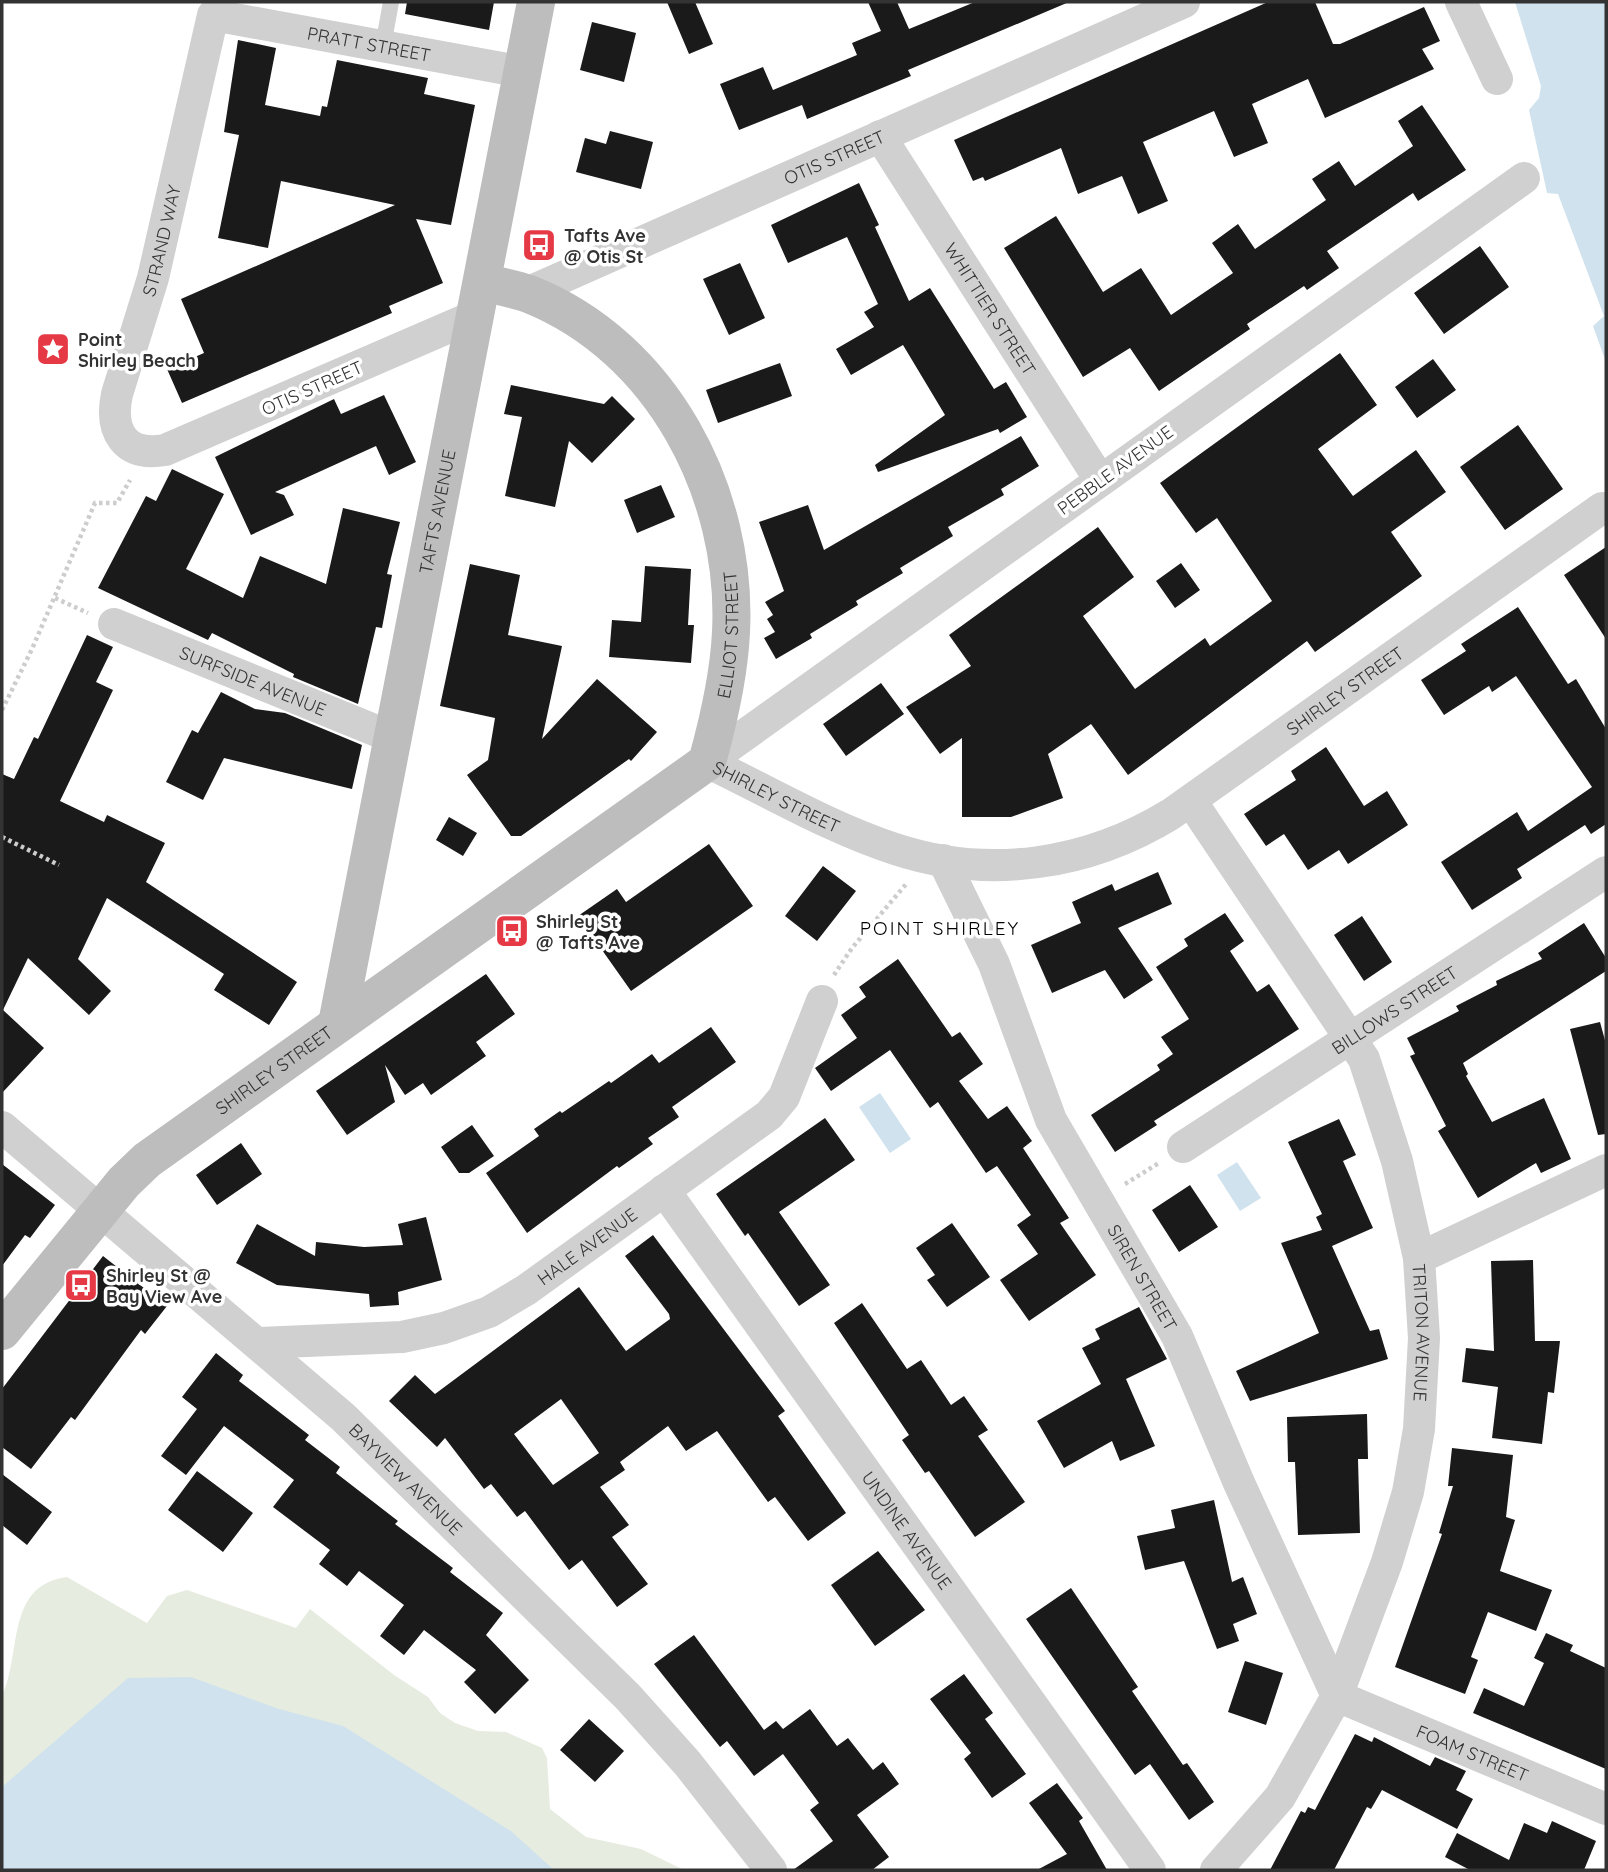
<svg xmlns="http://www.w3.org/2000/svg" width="1608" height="1872" font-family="Quicksand,sans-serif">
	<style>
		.green { fill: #e6ecdf }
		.water { fill: #cfe2ee }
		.building { fill: #1a1a1a; fill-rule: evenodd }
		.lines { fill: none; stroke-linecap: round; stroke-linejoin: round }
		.path { stroke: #cdcdcd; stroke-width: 4.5; stroke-dasharray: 3.5 3.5; stroke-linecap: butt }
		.lane { stroke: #d0d0d0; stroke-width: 16 }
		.street { stroke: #d0d0d0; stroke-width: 32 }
		.secondary { stroke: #bdbdbd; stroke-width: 38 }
		.labels { text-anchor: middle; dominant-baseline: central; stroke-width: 7; stroke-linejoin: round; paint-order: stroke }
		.street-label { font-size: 18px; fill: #333; stroke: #fff }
		.poi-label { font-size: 18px; font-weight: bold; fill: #333; stroke: #fff; text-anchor: start }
		.neighbourhood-label { font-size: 19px; letter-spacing: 2px; fill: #000; stroke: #fff }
	</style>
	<rect width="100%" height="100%" fill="#fff"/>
	<path class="green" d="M67,1577L147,1623L167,1596L187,1590L296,1628L310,1609L394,1675L428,1697L440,1713L455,1723L478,1731L506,1732L542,1748L547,1758L550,1809L586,1837L641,1849L684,1870H2V1696C22,1654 5,1585 67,1577Z"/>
	<path class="water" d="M1515,2H1606V362L1593,326L1604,316L1558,194L1547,193L1529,110L1539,98L1541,86Z
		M880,1093L911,1139L890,1153L859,1107Z
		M1237,1162L1261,1198L1240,1211L1217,1175Z
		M191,1677L279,1709L343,1726L511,1831L554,1870H2V1787L128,1678Z"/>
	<path class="building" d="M407,2H494L489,30L405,14Z
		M667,2H695L713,44L689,54Z
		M868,2H897L909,29L975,2H1069L908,70L911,76L807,119L802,105L739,130L720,84L763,67L773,90L857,55L852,43L881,31Z
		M1268,2H1315L1333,44H1340L1424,7L1440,41L1422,49L1434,69L1325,118L1308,79L1252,104L1268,143L1234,157L1214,111L1143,142L1168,201L1138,214L1122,176L1078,194L1061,148L985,181L983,177L973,181L954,140Z
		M592,22L636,33L624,82L580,70Z
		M238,40L276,48L265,105L320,116L322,106L327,107L337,60L428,78L424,94L475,105L451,225L416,219L443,283L389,306L392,313L182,403L167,369L204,353L181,299L395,205L281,181L268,248L218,238L239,135L224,132Z
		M1422,105L1466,170L1418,201L1413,193L1327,251L1339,268L1307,290L1304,286L1247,324L1250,329L1159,391L1130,348L1083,377L1004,248L1056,216L1103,292L1141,268L1171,315L1233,273L1212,243L1238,224L1255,249L1326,200L1312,179L1339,161L1355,186L1413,146L1398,121Z
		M610,131L653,142L641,189L576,172L585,138L606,144Z
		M859,183L879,225L875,227L909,301L930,288L994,389L1006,382L1027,417L1000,433L998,429L878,472L875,465L945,415L903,345L851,375L836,349L874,327L864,312L878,304L847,237L788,263L771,225Z
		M1480,246L1509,287L1444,334L1414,293Z
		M740,263L765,318L729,335L703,279Z
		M1340,353L1377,405L1318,449L1353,496L1416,450L1446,492L1391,532L1422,576L1315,652L1307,641L1128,775L1091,724L1048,754L1063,798L1011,817H962V738L940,754L906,707L971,666L949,635L1098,527L1134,577L1083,616L1135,689L1205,638L1210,646L1272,601L1217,518L1196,533L1160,483Z
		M1433,359L1456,390L1417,418L1395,387Z
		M780,363L792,396L718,423L706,390Z
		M511,385L604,404L612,396L635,419L592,463L569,441L555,507L505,496L522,417L504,414Z
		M384,395L416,462L389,475L376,446L275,492L284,495L294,515L251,535L215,457L334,399L341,414Z
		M1518,425L1563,489L1505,530L1460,467Z
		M1021,436L1039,466L1001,489L1004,495L948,527L953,536L900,568L903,573L856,601L858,605L810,634L812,638L776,659L764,638L775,632L767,619L773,615L765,602L784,591L759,522L808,505L824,550Z
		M172,469L224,494L186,569L243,598L260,556L326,584L343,508L400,522L387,574L392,575L382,628L376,627L358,704L293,677L294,674L212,633L208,640L98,588L146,496L156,501Z
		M661,485L675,517L637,533L624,500Z
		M1606,547V639L1564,575Z
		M1181,563L1200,590L1175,608L1156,581Z
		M470,564L520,575L508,635L562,646L542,739L597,679L657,732L631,761L629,759L521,836H511L467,775L488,760L495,718L440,706Z
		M645,566L691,569L688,625H694L691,663L609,657L612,620L641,622Z
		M1518,607L1568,684L1576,679L1606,729V824L1591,834L1585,825L1517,869L1522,878L1472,910L1441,862L1517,812L1528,831L1592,787L1516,676L1492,692L1489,686L1444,715L1421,680L1466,651L1461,644Z
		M87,635L113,647L96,682L113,690L60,801L104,822L107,815L165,843L146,882L297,982L269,1025L214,990L224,974L107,898L78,959L111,991L89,1015L28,958L3,1010L44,1048L2,1093V774L14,779L34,737L38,739Z
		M881,683L904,714L846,756L823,724Z
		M221,692L255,709L285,713L362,745L352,789L224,758L203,800L166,782L192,730L198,733Z
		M1326,747L1364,806L1387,791L1408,825L1348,864L1339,850L1308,870L1284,834L1266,846L1244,814L1296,780L1291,771Z
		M449,817L477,833L463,856L436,840Z
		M709,844L753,906L631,991L578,916L617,889L626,902Z
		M823,866L856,891L817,941L785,916Z
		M1158,872L1172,904L1118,928L1153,980L1124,999L1105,970L1052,993L1031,945L1081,923L1072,902L1112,884L1115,891Z
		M1225,913L1244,941L1230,951L1257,992L1269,984L1299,1029L1154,1121L1157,1125L1115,1152L1091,1115L1160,1070L1157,1065L1173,1054L1161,1037L1189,1019L1156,967L1188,946L1184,939Z
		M1362,916L1392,962L1364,981L1334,935Z
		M1584,923L1606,958V971L1463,1063L1468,1074L1466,1076L1492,1122L1544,1098L1571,1159L1541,1173L1536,1163L1478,1198L1438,1131L1446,1126L1410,1056L1415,1054L1407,1038L1459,1011L1456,1006L1497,985L1496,981L1542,959L1538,953Z
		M898,959L952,1037L960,1032L983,1064L959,1081L988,1119L1007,1106L1032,1141L1023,1148L1069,1218L1060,1223L1096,1275L1029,1321L1000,1280L1038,1254L1017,1225L1031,1215L997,1166L986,1173L938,1102L930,1108L890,1050L831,1091L815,1068L857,1038L841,1015L866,997L859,987Z
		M486,974L515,1014L476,1042L486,1056L431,1095L423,1083L405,1095L385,1065L395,1102L347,1135L316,1091Z
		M1600,1022L1606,1044V1134L1598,1135L1570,1029Z
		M711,1027L736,1062L672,1107L679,1117L648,1138L653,1144L619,1168L617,1166L527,1233L486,1173L539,1136L534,1129L560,1111L562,1113L609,1081L611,1083L652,1054L659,1063Z
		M825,1118L855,1160L779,1212L830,1285L799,1306L748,1233L745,1236L716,1194Z
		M1339,1119L1356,1155L1343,1161L1373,1228L1332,1246L1370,1331L1379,1329L1388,1359L1250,1401L1236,1371L1319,1333L1281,1243L1322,1230L1316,1217L1322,1214L1288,1142Z
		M472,1125L494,1156L469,1173H459L441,1147Z
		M241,1143L262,1174L217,1205L196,1175Z
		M2,1164L55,1205L30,1238L25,1235L2,1266Z
		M1190,1185L1218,1227L1179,1252L1152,1210Z
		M426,1217L442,1280L398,1292L399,1305L370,1307L369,1294L277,1285L236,1263L257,1224L315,1256L316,1242L364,1247L403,1245L398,1224Z
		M952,1223L990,1277L947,1307L927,1280L935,1275L916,1248Z
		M653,1235L785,1411L778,1416L846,1513L808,1541L775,1497L768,1502L717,1431L686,1451L668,1426L620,1462L625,1470L600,1487L629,1525L612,1537L648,1584L617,1607L582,1560L569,1570L525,1511L517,1517L491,1484L484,1489L445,1438L437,1447L389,1401L415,1375L435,1394L579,1287L626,1351L670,1319L669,1314L625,1256ZM561,1399L599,1453L553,1485L514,1434Z
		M103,1256L167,1306L145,1334L141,1330L75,1420L71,1417L31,1469L2,1447V1389Z
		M1533,1260L1535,1341H1560L1554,1393L1548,1392L1542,1444L1492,1438L1498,1387L1462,1382L1466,1348L1494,1351L1491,1261Z
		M862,1303L907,1369L921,1360L951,1405L964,1396L988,1430L978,1436L1025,1502L975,1537L929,1471L925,1473L902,1440L909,1435L834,1323Z
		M1139,1307L1167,1359L1126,1379L1155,1446L1120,1461L1112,1441L1064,1468L1037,1421L1101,1384L1082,1348L1100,1339L1095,1329Z
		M216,1353L243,1375L239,1381L309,1435L305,1440L340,1467L336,1473L398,1521L395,1524L453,1568L450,1572L503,1613L486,1635L529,1680L495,1714L464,1682L476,1670L424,1630L404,1655L380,1636L404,1605L359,1571L347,1586L319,1564L330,1550L273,1507L294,1480L224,1426L186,1475L161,1456L197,1409L182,1397Z
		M1367,1414L1368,1459H1358L1360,1533L1298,1535L1295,1462H1288L1287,1417Z
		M1452,1448L1513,1455L1506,1517L1515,1520L1500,1571L1552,1590L1536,1631L1488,1612L1471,1657L1478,1660L1465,1694L1395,1667L1442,1534L1439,1533L1453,1486H1448Z
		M197,1471L253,1513L223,1552L168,1510Z
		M2,1474L52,1512L27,1545L2,1525Z
		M1214,1500L1232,1582L1243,1577L1257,1614L1233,1624L1239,1641L1217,1649L1184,1561L1145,1570L1137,1536L1175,1528L1171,1510Z
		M878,1551L925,1610L875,1646L831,1585Z
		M1071,1588L1138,1687L1132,1691L1183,1765L1187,1763L1214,1802L1189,1820L1150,1764L1135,1775L1026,1619Z
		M1546,1633L1573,1645L1570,1651L1606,1668V1769L1473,1713L1484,1688L1524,1706L1544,1663L1534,1658Z
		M694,1635L764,1730L776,1721L783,1729L810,1709L837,1746L848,1738L873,1770L883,1762L899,1784L857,1815L889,1857L872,1870H793L833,1841L810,1810L819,1803L783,1754L754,1776L727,1741L720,1747L654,1664Z
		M1245,1661L1283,1673L1266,1725L1228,1712Z
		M964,1674L993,1713L985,1719L1026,1774L992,1798L964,1759L971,1753L930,1699Z
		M589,1719L624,1751L595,1782L560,1750Z
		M1355,1734L1372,1742L1374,1737L1430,1766L1435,1757L1466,1771L1456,1790L1473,1799L1457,1829L1382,1790L1371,1809L1367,1807L1334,1870H1270L1301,1811L1305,1813L1308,1807L1315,1810Z
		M1057,1783L1083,1818L1079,1821L1107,1870H1037L1067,1854L1029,1803Z
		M1552,1821L1596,1841L1584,1870H1470L1445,1857L1457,1833L1509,1860L1524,1823L1547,1833Z"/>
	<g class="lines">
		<path class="path" d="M55,598L88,613
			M2,710L32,649L95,503H117L130,480
			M2,837L59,865
			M834,975L852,948L907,883
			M1125,1184L1159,1163"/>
		<path class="lane" d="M383,46L391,2"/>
		<g class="street">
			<path d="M1461,2L1497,79"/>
			<path id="s1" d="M880,136L1100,480"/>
			<path id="s2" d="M1524,178L707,762C768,791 830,828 895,849C989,880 1088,865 1171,814L1602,508"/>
			<path id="s3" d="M527,293L1184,2"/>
			<path id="s4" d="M477,315L165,450C125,457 109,432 117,394L153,278L213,15L523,72"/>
			<path id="s5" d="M114,624L394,738"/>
			<path id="s6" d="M1191,801L1364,1059L1397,1161L1419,1258L1424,1338L1419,1429L1408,1492L1387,1562L1337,1696L1280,1797L1216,1870"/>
			<path id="s7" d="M943,860L994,964L1051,1120L1177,1336L1239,1483L1337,1696L1606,1809"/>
			<path id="s8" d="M2,1127L343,1417L628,1697L688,1764L771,1870"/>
			<path id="s9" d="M1183,1147L1606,872"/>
			<path id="s10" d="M664,1190L1150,1870"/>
			<path d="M1419,1258L1606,1170"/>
			<path id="s11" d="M259,1343L402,1337L444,1328L489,1312L526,1290L769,1115L784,1097L822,1001"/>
		</g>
		<g class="secondary">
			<path id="s12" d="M337,1024L536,2"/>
			<path id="s13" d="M2,1331L124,1182L147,1160L707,762C719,719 729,676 731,632C738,493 662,347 529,294C515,289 498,286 483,282"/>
		</g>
	</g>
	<defs>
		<g id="bus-square" transform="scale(1.75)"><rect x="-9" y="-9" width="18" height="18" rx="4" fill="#e63946" stroke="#fff"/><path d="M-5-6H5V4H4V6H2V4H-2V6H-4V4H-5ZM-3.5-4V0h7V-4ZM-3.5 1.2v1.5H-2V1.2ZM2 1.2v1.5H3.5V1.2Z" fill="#fff"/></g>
		<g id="sight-square" transform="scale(1.75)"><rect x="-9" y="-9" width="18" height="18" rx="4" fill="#e63946" stroke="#fff"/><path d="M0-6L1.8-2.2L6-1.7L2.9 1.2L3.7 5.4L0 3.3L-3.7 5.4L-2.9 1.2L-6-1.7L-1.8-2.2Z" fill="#fff"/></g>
	</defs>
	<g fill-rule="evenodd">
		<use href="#bus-square" x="539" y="245"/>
		<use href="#sight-square" x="53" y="349"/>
		<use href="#bus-square" x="512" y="931"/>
		<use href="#bus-square" x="81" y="1285"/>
	</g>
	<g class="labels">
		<g class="street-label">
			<text stroke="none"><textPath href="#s4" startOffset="982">PRATT STREET</textPath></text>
			<text stroke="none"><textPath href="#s3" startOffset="336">OTIS STREET</textPath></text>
			<text stroke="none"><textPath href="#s4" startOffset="592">STRAND WAY</textPath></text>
			<text stroke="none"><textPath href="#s1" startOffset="205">WHITTIER STREET</textPath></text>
			<text transform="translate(312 388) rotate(-24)">OTIS STREET</text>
			<text transform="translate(1115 470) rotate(-36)">PEBBLE AVENUE</text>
			<text stroke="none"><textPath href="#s12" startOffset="522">TAFTS AVENUE</textPath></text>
			<text stroke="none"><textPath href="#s13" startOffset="1041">ELLIOT STREET</textPath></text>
			<text stroke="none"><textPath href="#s5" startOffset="150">SURFSIDE AVENUE</textPath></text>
			<text stroke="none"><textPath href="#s2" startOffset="1712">SHIRLEY STREET</textPath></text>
			<text stroke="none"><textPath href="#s2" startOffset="1082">SHIRLEY STREET</textPath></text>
			<text stroke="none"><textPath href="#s9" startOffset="252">BILLOWS STREET</textPath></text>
			<text stroke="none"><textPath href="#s13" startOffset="380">SHIRLEY STREET</textPath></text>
			<text stroke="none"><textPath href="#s11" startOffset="352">HALE AVENUE</textPath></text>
			<text stroke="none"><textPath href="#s7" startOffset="464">SIREN STREET</textPath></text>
			<text stroke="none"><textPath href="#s6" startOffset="592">TRITON AVENUE</textPath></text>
			<text stroke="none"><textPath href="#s8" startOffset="536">BAYVIEW AVENUE</textPath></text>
			<text stroke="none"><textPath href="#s10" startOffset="418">UNDINE AVENUE</textPath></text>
			<text stroke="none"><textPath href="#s7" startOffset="1073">FOAM STREET</textPath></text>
		</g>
		<g class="poi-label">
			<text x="564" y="235">Tafts Ave<tspan x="564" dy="21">@ Otis St</tspan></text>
			<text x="78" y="339">Point<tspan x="78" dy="21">Shirley Beach</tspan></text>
			<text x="536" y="921">Shirley St<tspan x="536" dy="21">@ Tafts Ave</tspan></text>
			<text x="106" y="1275">Shirley St @<tspan x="106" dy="21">Bay View Ave</tspan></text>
		</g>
		<g class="neighbourhood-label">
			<text x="940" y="928">POINT SHIRLEY</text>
		</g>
	</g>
	<rect width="1608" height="1872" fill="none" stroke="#333333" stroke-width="7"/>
</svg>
